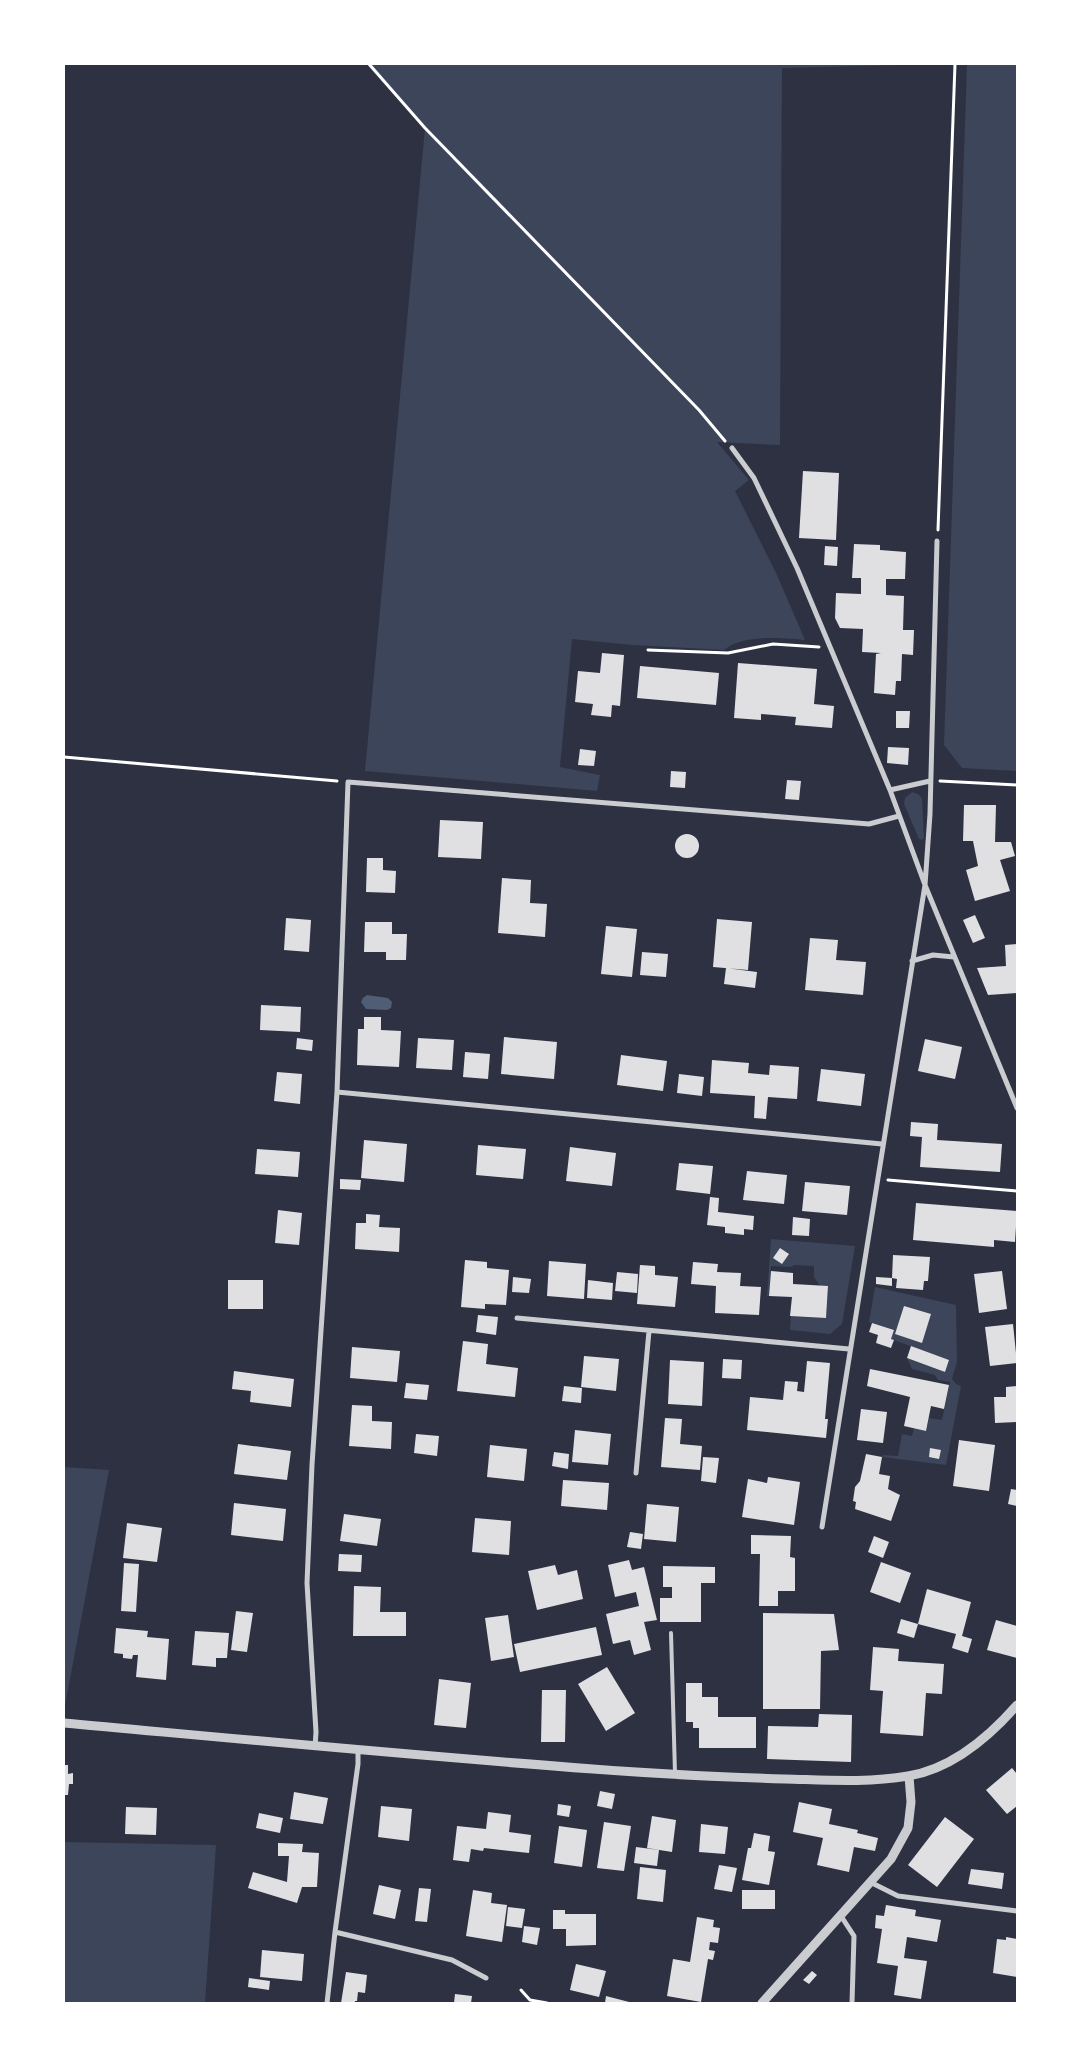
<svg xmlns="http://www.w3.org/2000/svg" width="1081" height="2067" font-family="Montserrat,sans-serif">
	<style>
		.green { fill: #3c4559 }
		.water { fill: #4f5d75 }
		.building { fill: #e0e0e3 }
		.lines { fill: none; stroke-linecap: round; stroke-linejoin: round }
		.path { stroke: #fff; stroke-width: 3 }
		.service { stroke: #caccd0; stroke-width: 4 }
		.minor { stroke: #caccd0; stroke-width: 5 }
		.tertiary { stroke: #caccd0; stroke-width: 9 }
	</style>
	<rect width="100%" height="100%" fill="#2d3142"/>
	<path class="green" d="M366,64H943L782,68L780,445L717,442L749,480L735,491L777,575L805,640C782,638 743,634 724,650L632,645L572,639L560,767L600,775L597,791L365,771L425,128Z
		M967,64H1017V771L962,768L944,745Z
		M912,792L918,794L922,798L924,838L922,840L919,839L904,804L905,798Z
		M771,1239L855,1246L842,1324L830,1334L790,1330L791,1316L826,1318L828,1286H820L814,1277V1266L794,1265L792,1267L771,1266L769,1296H767Z
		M875,1287L956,1305L957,1362L952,1379L956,1384L961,1386L946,1465L882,1457L883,1455L898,1456L902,1434L912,1436L914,1428L926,1431L929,1418L942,1420L950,1382L938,1380L935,1375L912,1369L907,1358L945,1372L949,1360L891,1339L894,1330L869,1322Z
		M64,1467L109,1470L65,1706H64Z
		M64,1842L216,1845L205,2003H64Z"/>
	<path class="water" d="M367,995L388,998L392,1002L391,1008L387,1010L366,1009L361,1002L363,998Z"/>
	<path class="building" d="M803,471L839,473L836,540L799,538Z
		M854,544L880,545V550L906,552L905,579H886V595L904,596L903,630H914L913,655L902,654L901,681H896L895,695L874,693L876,654L881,653L862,652L863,629L840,628L835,618L836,593L861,594V578H852Z
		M825,546L838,547L837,566L824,565Z
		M602,653L624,655L620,706L612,705L611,717L591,715L593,704L575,702L578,671L600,673Z
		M738,663L817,669L814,704L834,706L832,728L795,725L796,717L761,714V720L734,718Z
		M640,666L719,673L716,705L637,698Z
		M896,711H910L909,728H896Z
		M888,747L909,748L908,765L887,763Z
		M580,749L596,751L594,766L578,765Z
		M671,771L686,772L685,788L670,787Z
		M787,780L801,781L799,800L785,799Z
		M964,805H996L995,842H1011L1015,856L1000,860L1010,891L975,901L966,870L978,866L973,841H963Z
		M440,820L483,822L481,859L438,857Z
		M675 846a12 12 0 1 1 24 0a12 12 0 1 1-24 0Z
		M367,858H383V870L396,871L395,893L366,892Z
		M502,878L531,880L530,903L547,904L545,937L498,933Z
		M975,915L985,938L973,943L963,920Z
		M286,918L311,920L309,952L284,950Z
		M717,919L752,922L748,970L713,967Z
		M365,922H392V934H407L406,960H386V952H364Z
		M606,926L637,929L632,977L601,974Z
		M810,938L838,940L836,960L866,962L863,995L805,990Z
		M1017,944V993L988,995L977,968L1006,966L1005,945Z
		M642,952L668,954L666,977L640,975Z
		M726,968L757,972L755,988L724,984Z
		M261,1005L301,1007L300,1032L260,1030Z
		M364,1017H381V1030L401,1031L399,1067L357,1065L358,1029H364Z
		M504,1037L557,1042L554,1079L501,1074Z
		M297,1038L313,1040L312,1051L296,1049Z
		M418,1038L454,1040L452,1070L416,1068Z
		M925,1039L962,1047L955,1079L918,1071Z
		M465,1052L490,1054L488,1079L463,1077Z
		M621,1055L667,1061L663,1091L617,1085Z
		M712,1060L749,1063L748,1073L769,1075L770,1065L799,1067L797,1099L768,1097L766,1119L754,1118L755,1096L710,1093Z
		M821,1069L865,1074L861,1106L817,1101Z
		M277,1072L302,1074L300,1104L274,1101Z
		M679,1074L704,1077L702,1096L677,1093Z
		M911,1122L938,1124L937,1140L1002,1144L1000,1172L920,1167L922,1137L910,1136Z
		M364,1140L407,1144L404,1182L361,1178Z
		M478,1145L526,1149L523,1179L476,1175Z
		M570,1147L616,1153L612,1186L566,1181Z
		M257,1149L300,1152L298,1177L255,1174Z
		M679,1163L713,1166L710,1194L676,1190Z
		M747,1171L787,1175L784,1204L743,1200Z
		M340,1179L361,1180L360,1190L340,1189Z
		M805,1182L850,1186L847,1215L802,1211Z
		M710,1197L719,1198L718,1212L754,1216L753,1230L744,1229V1235L725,1233V1227L707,1225Z
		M916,1203L1017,1211L1015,1242L994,1240V1247L913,1240Z
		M278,1210L302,1213L299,1245L275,1243Z
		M366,1214L380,1215L379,1227L400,1228L399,1252L355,1249L356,1223H366Z
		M793,1217L810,1219L809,1236L792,1235Z
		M780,1248L789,1254L782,1264L773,1258Z
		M893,1255L930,1257L928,1281H924L923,1290L896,1288L897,1279L892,1278Z
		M465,1260L487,1262V1268L509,1270L506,1305L485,1304V1309L461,1307Z
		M549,1261L586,1264L584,1299L547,1296Z
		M693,1262L718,1264L717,1272L741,1273L740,1286L761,1287L759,1315L715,1313L716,1286L691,1284Z
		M640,1265L655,1266V1275L678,1277L675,1307L637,1304Z
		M771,1271L793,1273V1284L828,1286L826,1318L790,1316L792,1297L769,1296Z
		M1002,1271L1007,1309L979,1313L974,1274Z
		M617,1272L638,1274L637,1293L615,1291Z
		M513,1277L531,1279L529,1293L512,1292Z
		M876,1277L892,1278V1286L876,1284Z
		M228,1280H263V1309H228Z
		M588,1280L613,1283L612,1300L587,1298Z
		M904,1306L931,1314L922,1343L895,1334Z
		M478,1315L498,1317L496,1335L476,1332Z
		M872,1323L894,1330L891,1339L894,1340L891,1348L876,1343L878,1335L869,1332Z
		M1013,1324L1017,1363L990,1366L985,1327Z
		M463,1341L488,1344L486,1364L518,1368L515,1397L457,1391Z
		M911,1346L949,1360L945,1372L907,1358Z
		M352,1347L400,1351L397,1382L350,1378Z
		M584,1356L619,1359L616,1391L581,1387Z
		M723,1359L742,1360L741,1379L722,1378Z
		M670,1360L704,1362L702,1406L668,1404Z
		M807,1361L830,1363L825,1419H828L826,1438L747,1430L750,1397L783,1400L785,1381L798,1382L797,1391L804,1392Z
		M870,1369L949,1385L944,1409L931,1406L926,1431L904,1426L910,1397L867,1386Z
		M234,1371L294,1379L291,1407L250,1402L251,1391L232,1389Z
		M406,1383L429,1385L427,1400L404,1398Z
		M564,1386L582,1388L581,1403L562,1401Z
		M1017,1386V1422L995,1423L994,1397H1006V1387Z
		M352,1405L372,1406V1421L392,1422L391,1449L349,1446Z
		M861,1409L887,1412L883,1443L857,1440Z
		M665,1418L682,1419L680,1444L702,1446L700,1470L661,1467Z
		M575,1430L611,1434L608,1465L572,1462Z
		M416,1434L439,1436L437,1456L414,1453Z
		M959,1440L995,1445L989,1491L953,1486Z
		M238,1444L291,1451L287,1480L234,1474Z
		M490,1445L527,1449L524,1481L487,1477Z
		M930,1448L941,1450L939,1459L929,1457Z
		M554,1452L569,1454L568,1469L552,1466Z
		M866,1454L882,1457L879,1474L890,1476L888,1489L900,1495L891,1521L855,1509L856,1502L853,1501L855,1487L860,1481Z
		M703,1457L719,1458L716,1483L701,1481Z
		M768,1477L800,1482L794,1525L742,1517L748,1479L767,1483Z
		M563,1480L609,1483L607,1510L561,1506Z
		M1011,1489L1017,1490V1506L1008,1504Z
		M234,1503L286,1509L283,1541L231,1535Z
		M647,1504L679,1507L676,1542L644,1539Z
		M344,1514L381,1519L377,1546L340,1541Z
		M475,1518L511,1521L509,1555L472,1552Z
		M127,1523L162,1528L157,1562L123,1558Z
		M630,1532L643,1534L641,1549L627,1547Z
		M751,1535L791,1536L790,1557L795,1558V1591H778V1606H759L760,1554H751Z
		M874,1536L889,1542L883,1558L868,1552Z
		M339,1554L362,1555L361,1572L338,1571Z
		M629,1560L632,1570L644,1567L657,1620L644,1622L651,1650L634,1655L630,1640L613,1644L606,1614L639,1606L636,1592L615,1597L608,1565Z
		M881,1562L911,1573L900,1603L870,1592Z
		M124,1563L139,1564L136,1612L121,1611Z
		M555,1565L558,1575L577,1570L583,1599L537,1610L528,1571Z
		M663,1566L715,1567V1583H701V1622H660V1598H672V1587H663Z
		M354,1586L381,1587L380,1612H406V1636H353Z
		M927,1589L971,1602L962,1636L972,1639L968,1653L952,1648L956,1634L918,1624L914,1638L897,1633L901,1619L918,1624Z
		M236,1611L253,1613L247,1652L231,1650Z
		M763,1613L834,1614L839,1650L821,1651L820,1709H763Z
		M508,1615L514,1657L491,1661L485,1618Z
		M996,1620L1017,1626V1658L987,1650Z
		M596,1627L602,1655L520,1672L514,1644Z
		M116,1628L148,1631L147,1637L169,1639L166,1680L136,1677L138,1655H133L132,1659L123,1658V1654L114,1653Z
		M195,1631L229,1633L227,1658H216V1667L192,1665Z
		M873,1647L899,1649L898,1661L944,1664L942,1694L926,1693L923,1736L880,1733L883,1691L870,1690Z
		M607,1667L635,1713L606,1731L578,1684Z
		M439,1679L471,1683L466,1728L434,1725Z
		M686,1683H702V1697H718V1717H756V1748H699V1728H693V1722H686Z
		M542,1690H566L565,1742H541Z
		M819,1714L852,1715L851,1762L767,1759L768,1726L818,1727Z
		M64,1765H68V1774L73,1773V1784H69L68,1795H64Z
		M1012,1768L1017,1774V1806L1007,1814L986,1790Z
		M600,1791L615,1794L612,1809L597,1806Z
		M294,1792L328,1798L323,1824L290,1819Z
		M799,1802L832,1809L829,1824L858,1830L857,1833L878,1838L875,1851L854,1847L849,1872L817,1865L823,1838L793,1832Z
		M558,1804L571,1806L569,1817L557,1815Z
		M381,1806L412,1809L409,1841L378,1837Z
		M126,1807L157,1808L156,1835L125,1834Z
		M488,1812L511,1815L509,1832L531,1835L529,1853L484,1848L483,1851L471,1849L469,1862L453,1860L457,1826L486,1829Z
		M259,1813L283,1818L280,1833L256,1828Z
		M652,1816L676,1820L672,1852L647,1848Z
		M945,1817L974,1839L937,1887L908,1865Z
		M604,1822L631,1826L624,1871L597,1868Z
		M701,1824L728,1827L725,1854L699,1852Z
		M559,1826L587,1830L582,1867L554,1863Z
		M754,1833L770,1836L768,1851L775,1852L769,1885L742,1880L748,1848H751Z
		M278,1843L303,1844L302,1852L319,1853L317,1887H302L297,1903L248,1888L253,1872L287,1882L289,1856H278Z
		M636,1847L659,1850L657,1866L634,1863Z
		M719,1865L737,1868L732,1892L714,1889Z
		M640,1867L666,1870L663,1902L637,1899Z
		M971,1869L1004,1873L1002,1889L968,1884Z
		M379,1885L401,1890L395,1919L373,1914Z
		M419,1888L431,1889L427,1922L415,1921Z
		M473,1890L492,1893L491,1903L507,1905L502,1942L466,1936Z
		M742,1890H775V1909H742Z
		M886,1905L916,1910L915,1916L941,1920L937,1942L907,1937L904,1958L927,1961L921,1999L894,1995L898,1966L877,1963L882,1929L875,1928L876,1915L884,1916Z
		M508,1907L525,1909L522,1928L506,1926Z
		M553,1910H565V1914H596V1945L566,1946V1929H553Z
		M697,1917L714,1920L713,1927L720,1928L718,1943L710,1942L709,1950L715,1951L713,1960L708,1959L701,2002L667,1996L673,1959L690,1962Z
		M524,1926L540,1928L537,1945L522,1942Z
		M1006,1937L1017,1939V1977L993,1973L997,1939L1006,1940Z
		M262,1950L304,1954L302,1981L260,1977Z
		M576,1964L606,1971L599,1997L570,1990Z
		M812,1971L817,1975L809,1984L803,1980Z
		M346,1972L367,1975L365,1993L358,1992L357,2001H355V2003H341Z
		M249,1978L270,1981L269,1990L248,1987Z
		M455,1994L472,1996L471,2003H454Z
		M606,1996L633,2003H605Z"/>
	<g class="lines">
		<path class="path" d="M369,64L425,128L699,410L725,441
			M938,530L955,64
			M648,650L728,653L773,644L819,647
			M64,757L337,781
			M940,781L1017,785
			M888,1180L1017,1191
			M521,1990L530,2000L547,2003"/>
		<path class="service" d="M671,1633L675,1773"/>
		<path class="minor" d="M732,448L754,478L797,568L890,790L925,885L822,1527
			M937,541L930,814L925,885L1017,1108
			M890,790L930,781
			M912,961L933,955L954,957
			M337,1092L882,1144
			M517,1318L849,1349
			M636,1473L649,1331
			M315,1747L316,1732L307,1583L312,1465L337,1092L348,782L869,824L899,816
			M358,1751V1764L335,1932L452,1960L486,1978
			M870,1882L898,1896L1017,1911
			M841,1916L854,1936L852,2003
			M327,2003L335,1932"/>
		<path class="tertiary" d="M64,1723C240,1739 417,1756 593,1769C657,1774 721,1777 785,1779C826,1780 867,1783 908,1776C951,1769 989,1737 1017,1705
			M762,2003L891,1859L908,1828L911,1802L909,1776"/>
	</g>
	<rect width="1081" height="2067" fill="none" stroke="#ffffff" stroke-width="130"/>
</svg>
